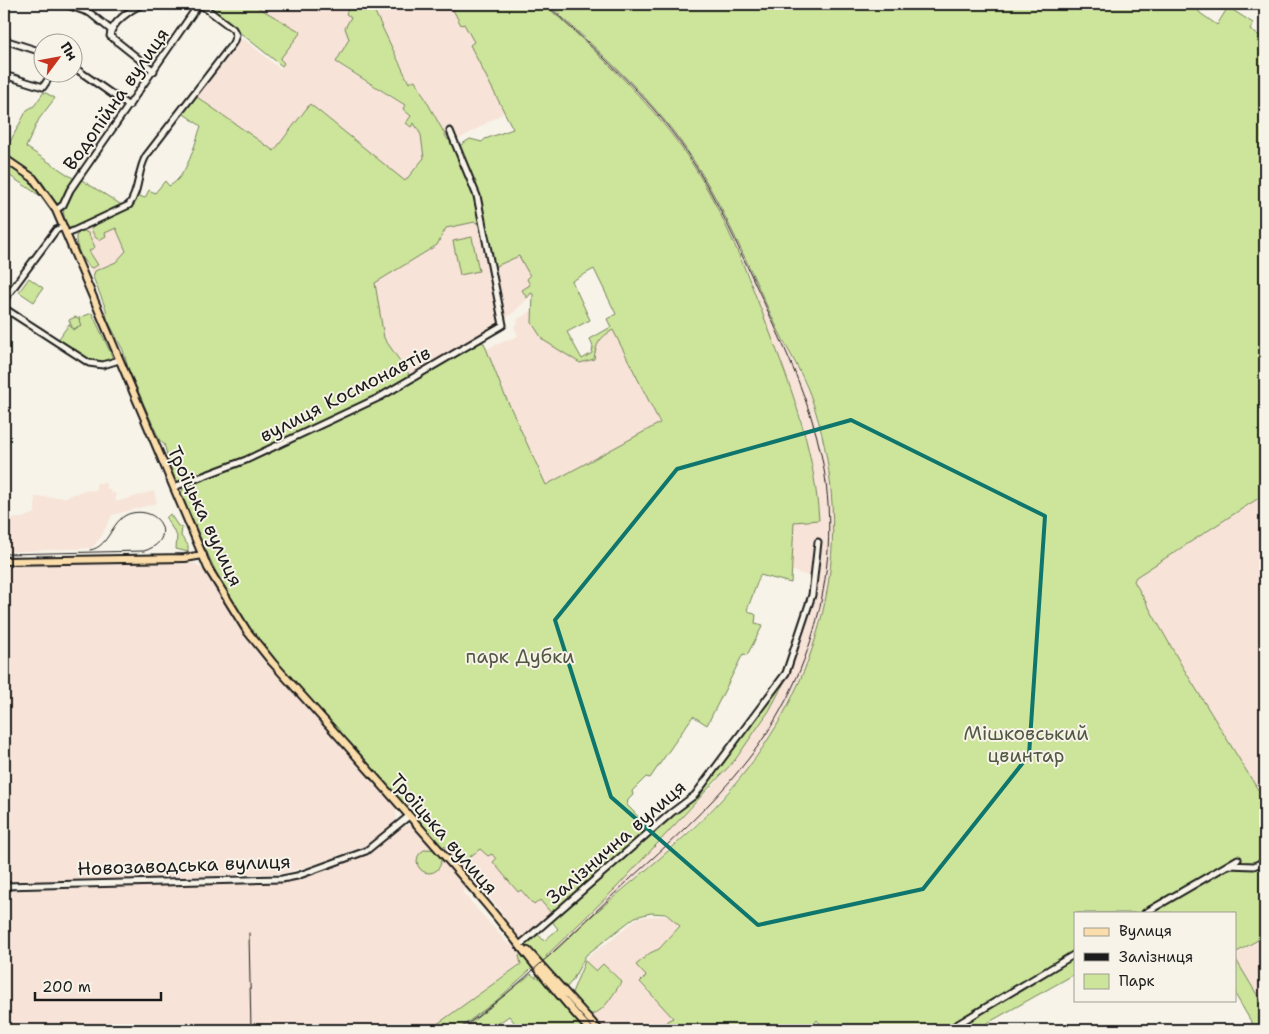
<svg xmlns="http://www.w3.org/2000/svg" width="1269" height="1034" font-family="'Shantell Sans',sans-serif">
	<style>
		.built { fill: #f7e3d7 }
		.green { fill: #cce59b; stroke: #74805c; fill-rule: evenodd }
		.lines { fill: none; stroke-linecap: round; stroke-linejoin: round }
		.minor-casing { stroke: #1c1c1c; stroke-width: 9 }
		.major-casing { stroke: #1c1c1c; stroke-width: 10 }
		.minor { stroke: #f7f3e8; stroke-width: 5 }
		.major { stroke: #fbddab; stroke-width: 6 }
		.tram { stroke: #1c1c1c; stroke-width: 1 }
		.rail { stroke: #1c1c1c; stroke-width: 1 }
		.marked { fill: none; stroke: #0f766e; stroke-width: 4; stroke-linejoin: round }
		.labels { text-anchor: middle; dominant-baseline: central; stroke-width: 4; stroke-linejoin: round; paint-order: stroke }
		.street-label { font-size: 19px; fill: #1c1c1c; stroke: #f7f3e8 }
		.park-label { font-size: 19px; fill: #515842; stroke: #f7f3e8 }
	</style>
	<rect width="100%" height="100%" fill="#f7f3e8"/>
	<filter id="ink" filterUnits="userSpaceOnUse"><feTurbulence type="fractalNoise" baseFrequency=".02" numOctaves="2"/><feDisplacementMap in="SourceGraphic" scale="10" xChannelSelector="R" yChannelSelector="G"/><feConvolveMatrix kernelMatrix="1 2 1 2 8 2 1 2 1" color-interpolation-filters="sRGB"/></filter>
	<g filter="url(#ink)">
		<path class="built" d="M252,4H338L348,9L351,17L349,38L336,63L405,106L411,116L406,123H414L421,135L424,159L404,181L310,104L274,151L194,95L240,39L245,40L280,69L284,63L279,59L300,32Z
			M371,4H450L461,24L464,23L475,42L471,45L505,112L456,141L448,140L416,80L410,83Z
			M544,4H548L608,61L657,112L686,149L709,187L811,398L830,477L833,523L828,589L813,650L790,702L765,744L747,769L713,807L664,854L601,907L547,958L545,956L616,888L668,831L703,797L735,760L769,711L793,663L812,599V577L792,571L794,521L819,519L815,479L802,420L748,273L707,188L670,132L635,91Z
			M111,217L126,251L116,262L95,271L93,277L75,240V235Z
			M475,222L482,227L498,321L493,328L412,377L384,338L374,283L437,245L446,228Z
			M519,255L531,276V293L533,294L506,319L503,316L494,267Z
			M533,310V315L578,363L594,359L596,346L601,338L613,330L660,423L546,485L502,389L486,349L518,336L514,326L518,324L517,320Z
			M96,483H106L107,489H110L111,493H115L116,502L154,491L157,503L112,515L101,537L92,548L4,552V538H8L9,518H22L35,513V497H67L82,491L97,490Z
			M1265,494V801L1182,666L1134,581L1136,577Z
			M184,560L196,564L204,570L251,644L395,807L397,817L392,826L363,847L309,866L284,873L75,881H4V564Z
			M408,825L413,826L467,887L462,892L509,945L513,944L521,955V963L429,1030H4V891L256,883L298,879L368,854L402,827Z
			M441,846L474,854L480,849L488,856L492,854L496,860L493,862L518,892L521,890L540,900L552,914L524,939H520L500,916L501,911L471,875L467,877Z
			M651,916H668L680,925L659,949L650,953L646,976L640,983L674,1018L663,1030H601L586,1014L620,979L603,964L596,971L585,961L594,952L613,939L637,918Z
			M1265,936V1008L1235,958V954Z"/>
		<path class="green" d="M204,4H252L301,32L280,59L284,63L282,66Z
			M338,4H371L409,83L415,80L448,140L452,138L475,196L482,227L475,222L446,228L437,245L375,283L384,338L413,380L479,342L484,343L502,389L546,485L660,423L613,330C599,338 596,344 594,359L580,363L543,340L532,323L533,294L531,293L527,298L522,290L530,285L527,279L530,276L519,256L494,267L478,196L459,146L470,139L482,142L485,139L513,129L470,45L474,42L464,24L461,25L450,4H544C588,44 632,84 669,131C711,184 738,250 762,312C789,382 814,444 819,520L794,522L791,583L760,575L747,610L756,615L755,623L763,625L747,655L743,654L707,725L693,716L650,778L646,777L632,791L633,795L628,800L627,805L651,830L552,914L540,900L534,905L521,890L518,892L493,862L496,859L492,854L488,856L480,849L467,859L460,858L451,848L441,846L418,820L423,810L410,795L408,797L412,802L409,805L404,804L249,630L219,579L181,494L184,485L174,478L164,444L160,441L128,368L123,350L107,319L106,309L93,277L95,271L116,262L126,251L116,228L105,233L106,236L99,240L95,237L91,229L92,226L127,209L136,195L145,198L149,190L155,193L165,181L169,186C187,178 195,143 201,126L181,112L194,95L274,151L310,104L405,181L424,158L421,135L414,123L411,127L406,123L411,116L403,109L405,105L336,62L349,39L345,28L351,17L346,14L348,9ZM594,269L616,314L607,319L611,327L590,339L593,347L592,353L582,359L567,332L590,320L572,281Z
			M548,4H1194L1200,13L1217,25L1228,7L1253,23L1250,30L1265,39V494L1136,577L1134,581L1182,666L1265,801V859L1253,864H1244L1239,856L1142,913H1075V953L944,1030H825L817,1020L809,1030H662L667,1021L673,1018L640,982L646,976L636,965L650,953L659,949L680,926L666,914L651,913L635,917L586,955L572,981L565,989L526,947L525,943L537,933L544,941L558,929L551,920L672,814L693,799L785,675L787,677L769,711L735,760L616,888L546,956L547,958C566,942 583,923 602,907C653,864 708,821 748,768C831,659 855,527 811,397C801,370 785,346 773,319C743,255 716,187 673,131C637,84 591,44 548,4Z
			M44,92L55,98L39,119L26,147L76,180L61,204L56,203L40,179L4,153L27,110L34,106Z
			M4,162L30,181L45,199L4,172Z
			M80,179L125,207L74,228L69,227C56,208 69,196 80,179Z
			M82,230L88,233L95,247L89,251L98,265L92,268C83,265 75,245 76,236Z
			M472,237L479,271L460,275L453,241Z
			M29,278L43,288L34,302L19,292Z
			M92,313L112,356V359C92,370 74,351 58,340L69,324L73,330L81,326L73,329L69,320L75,317L79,319L82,326L79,318Z
			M170,514L178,526L182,527L181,536L188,545V552L176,549L177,536L166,518Z
			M417 861a12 12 0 1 1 24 0a12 12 0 1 1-24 0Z
			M1265,862V936L1235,953V913H1149L1227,868Z
			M515,942L533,967L530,970L496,1001L457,1030H429L521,964L519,956L521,954L513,944Z
			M1075,956V974L975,1030H952Z
			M1235,958L1265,1008V1030H1256L1235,994Z
			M585,961L596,971L603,964L622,982C613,993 607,1008 594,1014H586L571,995Z
			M537,971L587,1030H518L519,1028L509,1016L489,1030H462L531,974L536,978Z"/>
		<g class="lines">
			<g class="minor-casing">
				<path id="minor" d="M65,4L90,13L111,30
					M142,4C130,10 111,23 110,36L154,71
					M4,40L42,52
					M72,66L129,106
					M4,75L43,87L53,72
					M56,210L63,205L70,190L199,4
					M67,234L129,205C140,190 137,171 146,156L233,43L236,35L233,29L200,4
					M4,300L56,230L64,227
					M4,308L89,363L103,365L119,360
					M174,487L246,460L380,397L503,325L477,196L450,131
					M1228,865L1254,866L1265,861
					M4,886L282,879L297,876L366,851L409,816
					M1145,913L1238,859
					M521,944L671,813L695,795L786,673L812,595L818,542
					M948,1030L1075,954"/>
			</g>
			<g class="major-casing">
				<path id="major" d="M4,158L33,178L56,210L208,568L247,631L272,662C344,742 416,822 486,904C521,946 553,990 590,1030
					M4,561L185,558L203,555
					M528,951L599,1030"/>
			</g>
			<use href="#minor" class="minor"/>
			<use href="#major" class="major"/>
			<path class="tram" d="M4,554L144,551C177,541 162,507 132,513C111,517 111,547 90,550"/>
			<path class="rail" d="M249,933L251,1030
				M459,1030C521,987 574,931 629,880C668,844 708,809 741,768C812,683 845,564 821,454C810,403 788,355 766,307C741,254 718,198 685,150C647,94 595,50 546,4"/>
		</g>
	</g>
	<path class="marked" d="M851,420L1045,516L1029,755L923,889L758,925L611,797L555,620L677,469Z"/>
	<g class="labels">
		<g class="street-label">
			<text transform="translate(116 99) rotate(-55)">Водопійна вулиця</text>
			<text transform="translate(345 394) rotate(-27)">вулиця Космонавтів</text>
			<text transform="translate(205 516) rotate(65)">Троїцька вулиця</text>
			<text transform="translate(444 834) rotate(49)">Троїцька вулиця</text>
			<text transform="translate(616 842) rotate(-41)">Залізнична вулиця</text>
			<text transform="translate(184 865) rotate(-2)">Новозаводська вулиця</text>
		</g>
		<g class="park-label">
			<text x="520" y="656">парк Дубки</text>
			<text x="1026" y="733">Мішковський<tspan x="1026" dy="22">цвинтар</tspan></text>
		</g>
	</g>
	<rect width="1269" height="1034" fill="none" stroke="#f7f3e8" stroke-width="20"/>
	<rect x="10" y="10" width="1249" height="1014" fill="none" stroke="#1c1c1c" stroke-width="2" filter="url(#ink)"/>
	<rect x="1074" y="912" width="162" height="90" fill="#f7f3e8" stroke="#9f9d96"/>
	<rect x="1084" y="928" width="25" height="8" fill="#fbddab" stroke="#9f9d96"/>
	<text x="1119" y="936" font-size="15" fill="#1c1c1c">Вулиця</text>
	<rect x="1084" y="953" width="25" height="8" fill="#1c1c1c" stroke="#9f9d96"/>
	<text x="1119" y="962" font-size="15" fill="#1c1c1c">Залізниця</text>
	<rect x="1084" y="974" width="25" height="15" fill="#cce59b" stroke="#9f9d96"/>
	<text x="1119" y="986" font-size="15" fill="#1c1c1c">Парк</text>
	<g transform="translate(58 58) rotate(58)"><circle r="24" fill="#f7f3e8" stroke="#9f9d96"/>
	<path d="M0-4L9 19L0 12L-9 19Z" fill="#c8321e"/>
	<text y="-8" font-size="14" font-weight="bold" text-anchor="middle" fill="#1c1c1c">Пн</text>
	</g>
	<path d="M35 992v8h126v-8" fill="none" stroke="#1c1c1c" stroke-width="2.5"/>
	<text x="42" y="992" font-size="15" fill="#1c1c1c" stroke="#f7f3e8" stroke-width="4" paint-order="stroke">200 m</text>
</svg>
